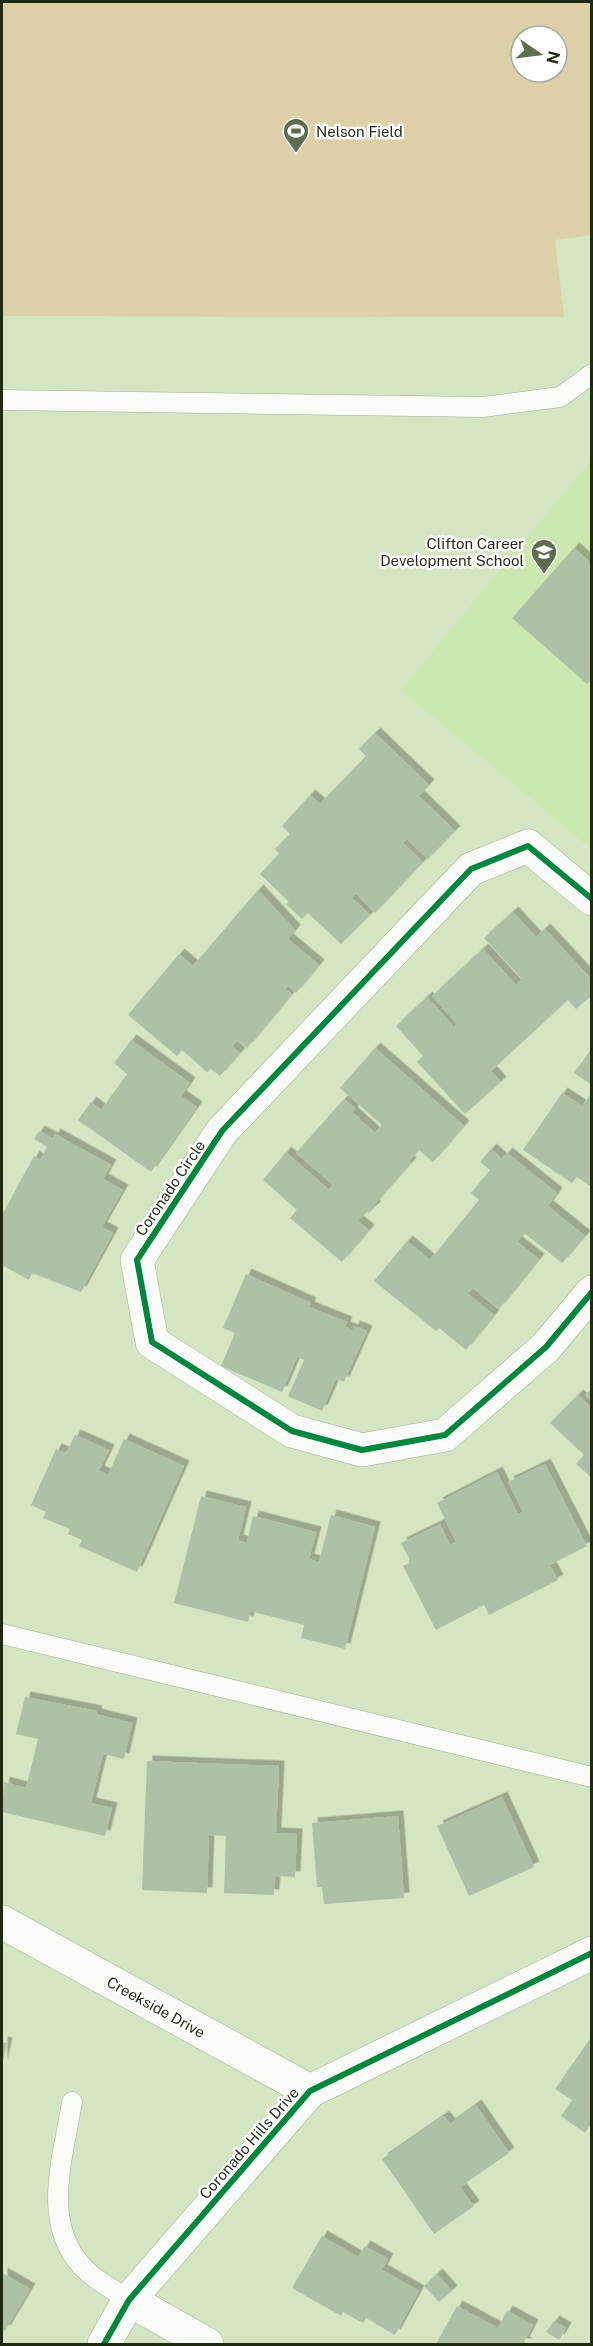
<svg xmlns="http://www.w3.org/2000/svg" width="593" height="2346" font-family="'Public Sans',sans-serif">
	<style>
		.built { fill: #cce8b0 }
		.green { fill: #dcd0a9; fill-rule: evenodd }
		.building { fill: #adc1a7; filter: url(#shadow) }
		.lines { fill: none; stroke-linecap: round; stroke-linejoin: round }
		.lane-casing { stroke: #a1af93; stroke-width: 21 }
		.street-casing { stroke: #a1af93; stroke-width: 34 }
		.lane { stroke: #f8fbf6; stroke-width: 20 }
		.street { stroke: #f8fbf6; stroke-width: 33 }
		.cycleway-casing { stroke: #fff; stroke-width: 10 }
		.cycleway { stroke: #00873e; stroke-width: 6 }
		.labels { text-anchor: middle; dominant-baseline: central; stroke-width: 5; stroke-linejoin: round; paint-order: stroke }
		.poi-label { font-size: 15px; fill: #1f2b11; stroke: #fff; text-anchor: start }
		.street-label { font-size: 15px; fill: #1f2b11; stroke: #fff }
	</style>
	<defs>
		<filter id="shadow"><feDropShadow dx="5.5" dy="-5.5" stdDeviation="0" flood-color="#0004"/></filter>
	</defs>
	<rect width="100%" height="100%" fill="#d3e5c1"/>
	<path class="built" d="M591,460V849L401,690Z"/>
	<path class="green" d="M2,2H591V235L555,240L564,317L2,316ZM521,36H557V72H521Z"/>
	<path class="building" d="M574,548L592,564V679L587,684L512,618Z
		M375,733L429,785L419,796L455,831L428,859L407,839L403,843L423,862L375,913L356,894L352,898L370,915L341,944L308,913L302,919L286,904L289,902L260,874L279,854L275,849L290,834L282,826L310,795L320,804L366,756L359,749Z
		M258,890L295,930L288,939L319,965L296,993L288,986L285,989L292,994L247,1048L238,1040L232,1046L240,1053L220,1076L211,1069L207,1072L182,1050L177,1056L128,1015L179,954L193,966Z
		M513,912L536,937L545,929L592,980V995L576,1009L568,1000L491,1071L501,1082L465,1114L417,1062L423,1056L396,1026L427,997L454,1027L457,1024L432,996L483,949L516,985L522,979L484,938Z
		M131,1040L190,1083L181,1096L197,1107L151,1172L78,1120L91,1102L101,1110L127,1074L114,1063Z
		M375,1048L464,1126L433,1162L419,1150L409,1161L411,1163L374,1205L376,1206L369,1213L367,1211L358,1221L369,1230L342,1262L290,1218L297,1210L263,1180L286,1152L329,1190L333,1185L296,1153L344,1099L355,1108L352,1112L375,1133L382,1125L340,1088Z
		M592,1048V1085L574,1073Z
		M592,1092V1187L577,1177L572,1183L523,1150L562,1093L582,1106Z
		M39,1131L53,1138L55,1134L111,1165L103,1179L123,1190L102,1227L113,1233L81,1292L32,1273L29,1280L2,1265V1215L34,1156L40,1160L47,1147L34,1139Z
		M491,1149L502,1159L507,1153L557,1193L548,1206L585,1236L562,1263L524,1233L517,1242L539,1259L499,1309L473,1288L467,1293L494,1315L466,1350L439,1328L436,1331L374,1281L407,1241L430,1260L479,1200L471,1193L490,1170L480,1162Z
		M246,1274L311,1303L309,1307L347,1322L345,1327L353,1330L354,1326L367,1331L344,1382L336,1379L322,1411L288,1396L304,1360L297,1357L282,1392L221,1366L235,1333L223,1328Z
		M592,1389V1401L585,1395Z
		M578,1395L592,1408V1478L576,1464L584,1455L550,1423Z
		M75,1435L109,1450L99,1471L108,1475L124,1439L184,1466L137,1572L79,1546L82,1540L68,1534L70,1529L43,1518L46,1512L31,1505L56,1449L66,1453Z
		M545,1464L587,1546L550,1565L558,1580L489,1615L484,1605L436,1630L403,1566L411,1562L401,1543L440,1524L450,1545L456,1542L437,1503L497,1472L518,1514L523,1512L508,1482Z
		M201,1496L246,1507L238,1540L247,1543L253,1516L316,1532L309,1559L319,1562L331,1515L375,1527L345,1649L301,1638L304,1625L250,1611L248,1622L174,1603Z
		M25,1697L97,1711L96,1714L132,1723L124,1759L103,1754L91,1803L112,1808L105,1836L2,1812L4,1782L26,1788L38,1739L16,1734Z
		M147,1761L279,1766L276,1833L297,1834L295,1877L275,1876L274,1895L224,1893L226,1836L209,1835L207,1893L142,1890Z
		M502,1797L534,1867L469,1896L437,1826Z
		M398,1816L404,1898L324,1904L322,1887H317L312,1823Z
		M592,2036V2122L585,2133L561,2116L572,2100L555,2089Z
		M2,2042L7,2043L2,2065Z
		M476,2105L509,2153L460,2187L474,2206L434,2234L382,2159L444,2116L450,2124Z
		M322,2236L358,2257L365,2246L388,2259L382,2270L419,2291L395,2335L366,2318L363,2323L343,2312L341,2316L292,2288Z
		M2,2273L30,2289L5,2331L2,2329Z
		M437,2274L452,2291L439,2302L424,2286Z
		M457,2306L498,2328L507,2311L533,2325L524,2342L528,2344H436Z
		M554,2321L566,2328L559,2340L546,2332Z"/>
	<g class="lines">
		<g class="lane-casing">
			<path id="lane" d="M2,400L483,407L560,397L592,374
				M2,1634L592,1777
				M72,2102C63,2160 38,2229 90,2274C102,2284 116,2291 129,2300"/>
		</g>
		<g class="street-casing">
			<path id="street" d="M592,899L528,846L471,869L222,1131L137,1260L152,1342L292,1431L362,1450L445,1435L546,1347L592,1292
				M2,1922L310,2091
				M129,2300L207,2344
				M104,2344L129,2300L310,2091L592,1953"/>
		</g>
		<use href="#lane" class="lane"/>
		<use href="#street" class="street"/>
		<g class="cycleway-casing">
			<path id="cycleway" d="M592,899L528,846L471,869L222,1131L137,1260L152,1342L292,1431L362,1450L445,1435L546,1347L592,1292
				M104,2344L129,2300L310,2091L592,1953"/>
		</g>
		<use href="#cycleway" class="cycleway"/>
	</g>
	<defs>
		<g id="stadium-pin" transform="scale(1.35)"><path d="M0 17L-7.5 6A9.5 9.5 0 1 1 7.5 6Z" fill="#5e6c4f" stroke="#fff"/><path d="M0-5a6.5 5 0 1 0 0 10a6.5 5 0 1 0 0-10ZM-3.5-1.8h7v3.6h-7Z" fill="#fff"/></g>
		<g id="school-pin" transform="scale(1.35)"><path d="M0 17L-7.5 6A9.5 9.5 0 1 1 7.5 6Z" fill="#5e6c4f" stroke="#fff"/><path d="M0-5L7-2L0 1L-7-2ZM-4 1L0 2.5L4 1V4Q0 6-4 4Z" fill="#fff"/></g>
	</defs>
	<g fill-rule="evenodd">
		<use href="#stadium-pin" x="296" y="131"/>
		<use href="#school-pin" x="544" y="552"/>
	</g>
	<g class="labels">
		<g class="poi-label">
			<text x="316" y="131">Nelson Field</text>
			<text x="524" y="543" text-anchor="end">Clifton Career<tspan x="524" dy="17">Development School</tspan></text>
		</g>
		<g class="street-label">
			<text transform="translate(170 1188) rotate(-56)">Coronado Circle</text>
			<text transform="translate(156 2007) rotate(29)">Creekside Drive</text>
			<text transform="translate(249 2143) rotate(-49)">Coronado Hills Drive</text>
		</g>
	</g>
	<rect width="593" height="2346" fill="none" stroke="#1f2b11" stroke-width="6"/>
	<g transform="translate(539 54) rotate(104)"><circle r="28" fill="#ffffff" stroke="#a5aaa0" stroke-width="1.5"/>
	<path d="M0-4.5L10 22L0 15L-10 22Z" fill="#5e6c4f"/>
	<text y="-9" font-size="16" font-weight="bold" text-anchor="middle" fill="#1f2b11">N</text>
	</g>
</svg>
